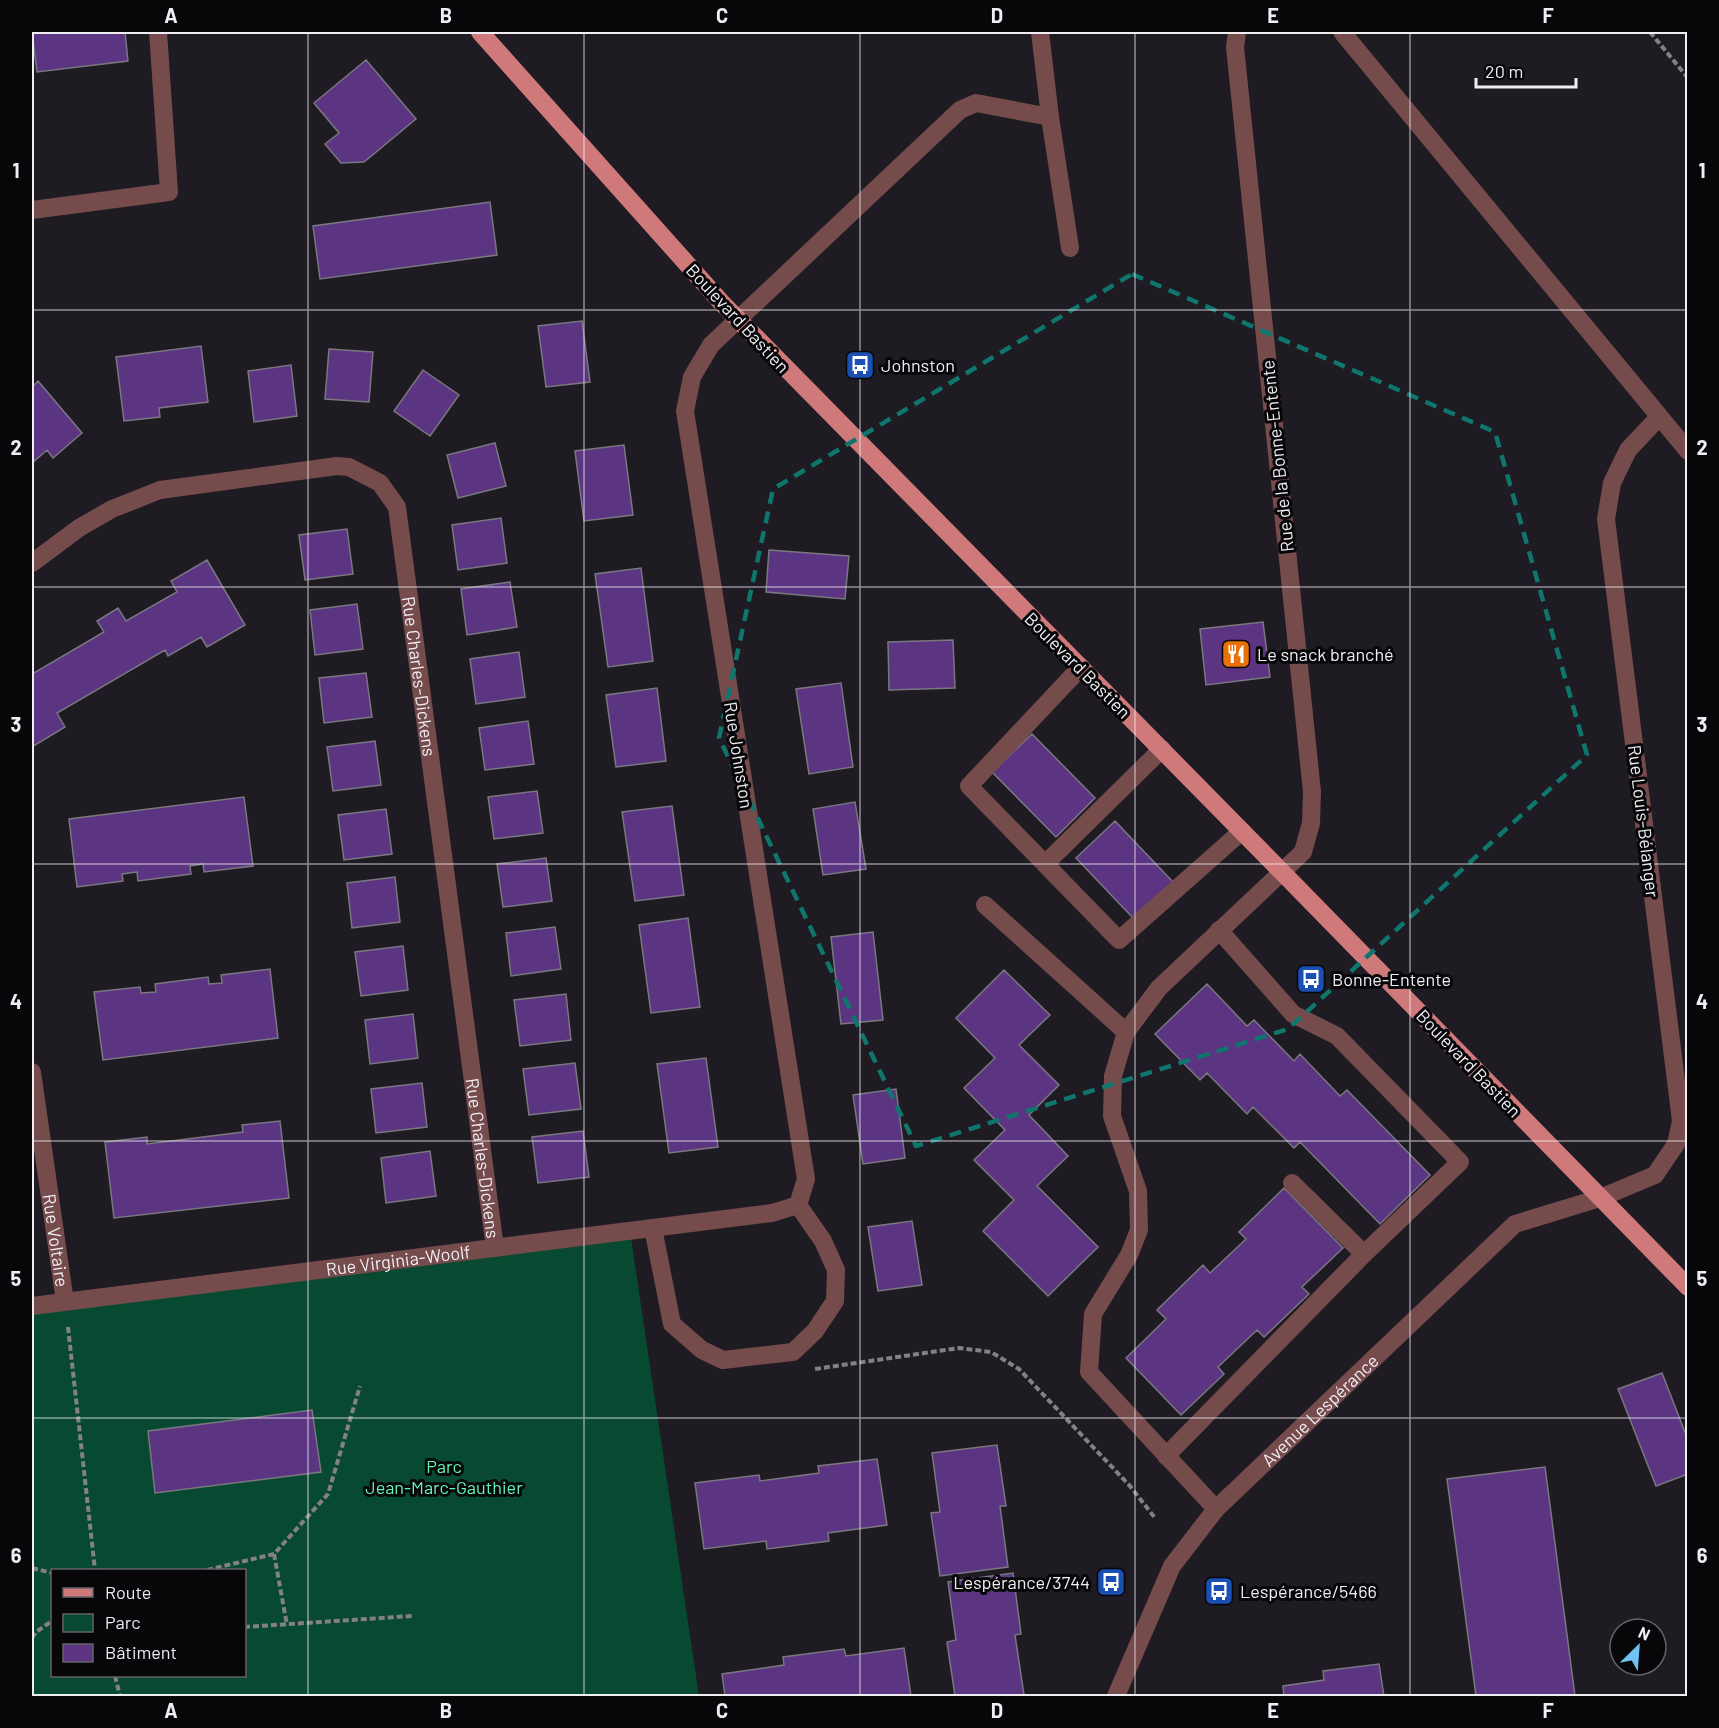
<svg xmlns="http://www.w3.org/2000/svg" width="1719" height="1728" font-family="Barlow,sans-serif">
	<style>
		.green { fill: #084931; fill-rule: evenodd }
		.building { fill: #5b3582; stroke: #7a7780; stroke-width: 1.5 }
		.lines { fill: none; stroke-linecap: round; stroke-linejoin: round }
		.path { stroke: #838086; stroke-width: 4; stroke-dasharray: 6 3; stroke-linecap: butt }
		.minor { stroke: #754b4c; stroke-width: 18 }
		.major { stroke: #cf797a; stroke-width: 18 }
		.marked { fill: none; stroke: #0f766e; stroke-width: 4.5; stroke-dasharray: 12 8; stroke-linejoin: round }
		.grid { fill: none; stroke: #f0eef3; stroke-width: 1.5; stroke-opacity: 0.55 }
		.labels { text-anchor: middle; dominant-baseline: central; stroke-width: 6; stroke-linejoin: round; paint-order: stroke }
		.street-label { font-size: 18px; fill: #f0eef3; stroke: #070609 }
		.poi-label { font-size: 18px; fill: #f0eef3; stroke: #070609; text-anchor: start }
		.park-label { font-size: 18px; fill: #62f6b6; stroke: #070609 }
		.neatline { fill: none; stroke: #f0eef3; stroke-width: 2 }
		.grid-label { font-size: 20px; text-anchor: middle; font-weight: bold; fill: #f0eef3 }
	</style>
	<rect width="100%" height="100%" fill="#1e1b22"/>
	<path class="green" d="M630,1231L699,1696H32V1306ZM52,1570H244V1676H52Z"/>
	<path class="building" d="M32,32H125L128,61L37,72Z
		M366,60L416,119L364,162L341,163L325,144L339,133L314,103Z
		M490,202L497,255L320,279L313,226Z
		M582,321L590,382L546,387L538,326Z
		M201,346L208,402L159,408L160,417L124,421L116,357Z
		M329,349L373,352L369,402L325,399Z
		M291,365L297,416L254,422L248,371Z
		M423,370L459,395L430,436L394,411Z
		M38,381L82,433L53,458L47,450L32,463V387Z
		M495,443L506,486L458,498L447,455Z
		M624,445L633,515L584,521L575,451Z
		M501,518L507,563L458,570L452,525Z
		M347,529L353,574L305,580L299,535Z
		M769,550L849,556L845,599L766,592Z
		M207,560L245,625L207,647L201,637L168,656L165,650L57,713L65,727L32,747V669L34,673L104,632L97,621L118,608L126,621L177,592L171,581Z
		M641,568L653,661L608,667L595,574Z
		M510,582L517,627L467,635L461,589Z
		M357,604L363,649L315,655L310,610Z
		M1263,622L1270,677L1206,685L1200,629Z
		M953,640L955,688L889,690L888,642Z
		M519,652L525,697L476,704L470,659Z
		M366,673L372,717L324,723L319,678Z
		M841,683L853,767L809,774L796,689Z
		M657,688L666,761L616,767L606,695Z
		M528,721L534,764L485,770L479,728Z
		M1032,734L1095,798L1056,837L992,772Z
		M375,741L381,785L333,791L327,747Z
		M537,791L543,833L494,839L488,797Z
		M244,797L253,866L204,872L203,864L190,866L191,874L138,881L137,872L122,874L123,881L77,887L69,819Z
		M855,802L866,869L823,875L813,809Z
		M672,806L684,895L635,901L622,812Z
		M386,809L392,854L344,860L338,815Z
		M1115,821L1173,882L1134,919L1076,858Z
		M546,858L552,901L503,907L497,864Z
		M395,877L400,922L352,928L347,883Z
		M688,918L700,1007L651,1013L639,925Z
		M555,927L561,969L511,976L506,933Z
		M873,932L883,1020L841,1024L831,937Z
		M403,946L408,990L361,996L355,952Z
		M270,969L278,1038L103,1060L94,992L140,987L141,993L156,992L155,984L208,977L209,984L222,983L221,975Z
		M1004,970L1050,1015L1019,1045L1059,1085L1029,1115L1068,1156L1037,1186L1098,1247L1048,1296L983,1231L1014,1200L974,1160L1005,1130L964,1088L995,1058L956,1018Z
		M1207,984L1247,1026L1254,1020L1294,1061L1300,1054L1340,1096L1347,1090L1430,1175L1380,1224L1300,1142L1294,1148L1253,1107L1247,1114L1207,1073L1200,1080L1155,1034Z
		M566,994L571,1040L520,1046L514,1000Z
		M413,1014L418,1058L370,1064L365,1020Z
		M706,1058L718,1147L669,1153L657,1064Z
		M575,1063L581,1109L529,1115L523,1069Z
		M422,1083L427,1127L376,1133L371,1089Z
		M896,1089L905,1158L863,1164L853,1095Z
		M280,1121L289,1198L114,1218L105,1142L147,1137V1144L243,1132L242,1125Z
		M583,1131L589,1177L538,1183L532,1137Z
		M430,1151L436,1196L386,1203L381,1158Z
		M1284,1188L1343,1248L1302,1287L1309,1294L1264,1337L1257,1330L1218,1367L1224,1374L1181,1415L1126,1358L1166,1319L1157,1310L1203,1265L1210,1273L1246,1239L1239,1232Z
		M912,1221L922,1285L878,1291L868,1227Z
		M1662,1373L1688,1440V1474L1656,1486L1618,1389Z
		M312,1410L321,1472L155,1493L148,1431Z
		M997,1445L1006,1506H1000L1008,1567L940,1576L931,1513L940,1512L932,1453Z
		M877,1459L887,1525L828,1533L829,1541L767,1549L766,1541L704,1549L695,1483L759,1475L760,1481L819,1473L818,1466Z
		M1545,1467L1575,1696H1476L1447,1479Z
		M1013,1573L1021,1634L1015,1635L1024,1695L955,1696L947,1642L956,1640L948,1582Z
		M904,1648L911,1696H725L722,1674L784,1665L783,1657L844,1649L846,1656Z
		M1379,1664L1384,1696H1284L1283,1686L1324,1680L1323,1671Z"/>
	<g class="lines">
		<path class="path" d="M1650,32L1688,78
			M68,1327L95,1570
			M815,1369L959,1348L991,1352L1019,1369L1130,1486L1155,1518
			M274,1554L287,1625
			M32,1568L52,1573
			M207,1570L274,1554L328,1494L360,1386
			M244,1627L412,1616
			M32,1638L36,1632L52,1621
			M115,1676L120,1696"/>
		<g class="minor">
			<path d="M1040,32L1050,117"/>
			<path d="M1342,32L1688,451"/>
			<path d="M32,210L169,192L158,32"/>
			<path id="s1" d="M32,563L79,528L112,509L160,490L337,466L349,467L380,483L397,507L495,1248"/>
			<path d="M1081,667L969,786L1119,940L1242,831"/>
			<path d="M1045,864L1162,749"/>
			<path d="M985,905L1126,1032"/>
			<path d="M1219,930L1293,1014L1337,1036L1460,1162L1364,1254"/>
			<path id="s2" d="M32,1072L65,1302"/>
			<path d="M798,1205L806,1179L685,411L692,377L711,345L960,110L976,103L1050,117L1070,248"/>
			<path d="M653,1228L672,1324L702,1350L723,1360L793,1352L815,1331L835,1301L836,1270L823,1241L798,1205"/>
			<path id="s3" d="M32,1306L772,1213L798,1205"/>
			<path d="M1166,1456L1364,1254L1292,1183"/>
			<path d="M1216,1509L1089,1372L1093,1314L1129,1255L1139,1230L1138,1191L1112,1116L1113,1076L1126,1032L1159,988L1303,852L1311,823L1312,792L1235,47L1237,32"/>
			<path id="s4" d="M1116,1696L1172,1566L1216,1509L1515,1224L1600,1198L1655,1175L1676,1144L1681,1121L1606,519L1612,483L1628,450L1659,417"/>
		</g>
		<path class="major" d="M480,32L721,302L1281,871L1688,1287"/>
	</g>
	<path class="marked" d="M1132,274L1495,432L1587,755L1288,1029L916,1146L719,738L773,489Z"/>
	<path class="grid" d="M308,32V1696M584,32V1696M860,32V1696M1135,32V1696M1410,32V1696M32,310H1688M32,587H1688M32,864H1688M32,1141H1688M32,1418H1688"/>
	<defs>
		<g id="bus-square" transform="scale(1.5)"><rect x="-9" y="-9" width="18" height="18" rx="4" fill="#1a4fb4" stroke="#070609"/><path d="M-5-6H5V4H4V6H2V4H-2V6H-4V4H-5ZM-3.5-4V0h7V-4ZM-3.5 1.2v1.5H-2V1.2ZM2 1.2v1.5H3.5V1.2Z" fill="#fff"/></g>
		<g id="restaurant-square" transform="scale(1.5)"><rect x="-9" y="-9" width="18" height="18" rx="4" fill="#e8710a" stroke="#070609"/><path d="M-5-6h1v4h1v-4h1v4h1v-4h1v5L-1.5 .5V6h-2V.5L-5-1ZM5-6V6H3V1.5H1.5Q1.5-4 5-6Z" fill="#fff"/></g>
	</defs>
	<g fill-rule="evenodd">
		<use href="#bus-square" x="860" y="365"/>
		<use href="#restaurant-square" x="1236" y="654"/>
		<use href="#bus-square" x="1311" y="979"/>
		<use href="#bus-square" x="1111" y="1582"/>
		<use href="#bus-square" x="1219" y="1591"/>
	</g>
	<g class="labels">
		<g class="street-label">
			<text transform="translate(738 318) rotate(47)">Boulevard Bastien</text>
			<text transform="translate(1277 456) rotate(-96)">Rue de la Bonne-Entente</text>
			<text transform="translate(1078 665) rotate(45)">Boulevard Bastien</text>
			<text stroke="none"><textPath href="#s1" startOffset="574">Rue Charles-Dickens</textPath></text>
			<text transform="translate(739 755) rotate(81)">Rue Johnston</text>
			<text transform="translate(1644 821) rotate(83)">Rue Louis-Bélanger</text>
			<text transform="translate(1469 1063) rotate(46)">Boulevard Bastien</text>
			<text stroke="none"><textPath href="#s1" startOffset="1060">Rue Charles-Dickens</textPath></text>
			<text stroke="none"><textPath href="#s2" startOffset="170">Rue Voltaire</textPath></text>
			<text stroke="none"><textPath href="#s3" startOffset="369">Rue Virginia-Woolf</textPath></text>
			<text stroke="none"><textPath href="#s4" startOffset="357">Avenue Lespérance</textPath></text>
		</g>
		<g class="poi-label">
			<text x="881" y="365">Johnston</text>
			<text x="1257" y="654">Le snack branché</text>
			<text x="1332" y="979">Bonne-Entente</text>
			<text x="1090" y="1582" text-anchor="end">Lespérance/3744</text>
			<text x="1240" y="1591">Lespérance/5466</text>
		</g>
		<g class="park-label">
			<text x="444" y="1466">Parc<tspan x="444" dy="21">Jean-Marc-Gauthier</tspan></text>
		</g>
	</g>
	<rect width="1719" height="1728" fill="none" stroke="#070609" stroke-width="66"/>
	<rect x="51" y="1569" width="195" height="108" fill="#070609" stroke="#646367" stroke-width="1.5"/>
	<rect x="63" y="1588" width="30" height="9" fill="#cf797a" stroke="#646367" stroke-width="1.5"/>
	<text x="105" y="1599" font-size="18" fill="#f0eef3">Route</text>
	<rect x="63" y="1614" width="30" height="18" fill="#084931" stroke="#646367" stroke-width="1.5"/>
	<text x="105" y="1629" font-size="18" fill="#f0eef3">Parc</text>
	<rect x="63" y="1644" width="30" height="18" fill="#5b3582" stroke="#646367" stroke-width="1.5"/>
	<text x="105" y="1659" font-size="18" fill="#f0eef3">Bâtiment</text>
	<g transform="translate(1638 1647) rotate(25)"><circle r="28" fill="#070609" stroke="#646367" stroke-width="1.5"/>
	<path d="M0-4.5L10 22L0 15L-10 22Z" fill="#70c1f4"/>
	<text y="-9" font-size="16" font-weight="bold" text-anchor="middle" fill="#f0eef3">N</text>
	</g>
	<path d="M1476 78v9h100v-9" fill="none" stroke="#f0eef3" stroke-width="3"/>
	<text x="1485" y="78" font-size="18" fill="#f0eef3" stroke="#070609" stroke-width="4.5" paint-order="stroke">20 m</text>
	<rect x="33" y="33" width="1653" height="1662" class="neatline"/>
	<g class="grid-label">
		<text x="171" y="23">A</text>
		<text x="446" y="23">B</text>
		<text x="722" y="23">C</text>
		<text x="997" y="23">D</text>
		<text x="1273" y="23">E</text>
		<text x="1548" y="23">F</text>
		<text x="16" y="178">1</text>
		<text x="1702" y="178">1</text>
		<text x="16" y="455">2</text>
		<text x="1702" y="455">2</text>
		<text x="16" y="732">3</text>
		<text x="1702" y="732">3</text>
		<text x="16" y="1009">4</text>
		<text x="1702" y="1009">4</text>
		<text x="16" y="1286">5</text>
		<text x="1702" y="1286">5</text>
		<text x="16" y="1563">6</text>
		<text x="1702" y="1563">6</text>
		<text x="171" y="1718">A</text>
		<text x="446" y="1718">B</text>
		<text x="722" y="1718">C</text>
		<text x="997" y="1718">D</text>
		<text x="1273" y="1718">E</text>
		<text x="1548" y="1718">F</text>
	</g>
</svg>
